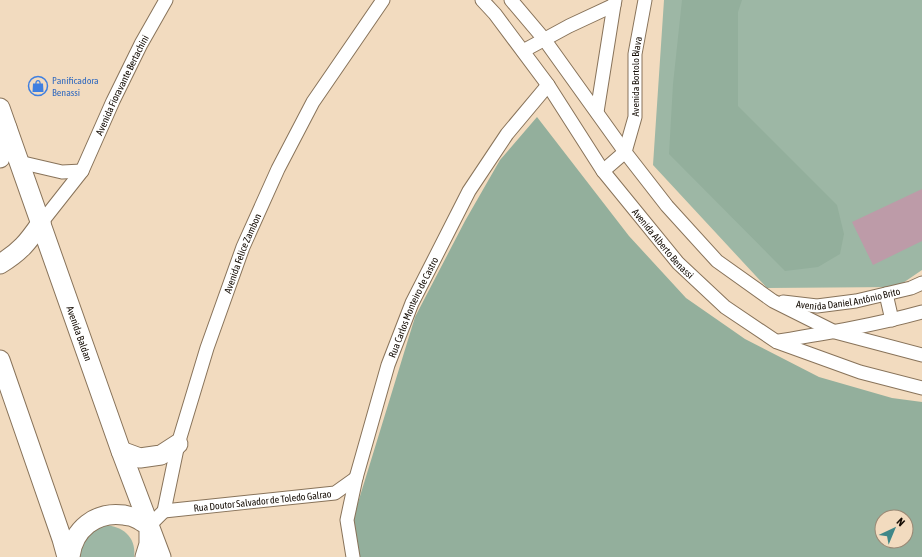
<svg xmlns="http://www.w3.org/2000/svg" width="922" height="557" font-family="'Asap Condensed',sans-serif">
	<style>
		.green { fill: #9db7a5 }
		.forest { fill: #93af9c; fill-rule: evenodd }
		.building { fill: #bd9ba8 }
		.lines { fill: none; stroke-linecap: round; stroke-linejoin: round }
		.minor-casing { stroke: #88735a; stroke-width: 15 }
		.secondary-casing { stroke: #88735a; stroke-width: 21 }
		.minor { stroke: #fff; stroke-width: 13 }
		.secondary { stroke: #fff; stroke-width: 19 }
		.labels { text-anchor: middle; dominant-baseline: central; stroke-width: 3; stroke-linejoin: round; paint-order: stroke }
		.street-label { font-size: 10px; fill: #140c04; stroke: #f2dbbf }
		.shop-label { font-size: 10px; fill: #366cbe; stroke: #f2dbbf; text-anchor: start }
	</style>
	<rect width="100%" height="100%" fill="#f2dbbf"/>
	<path class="green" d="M664,0H922V270L897,287L767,288L653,165Z
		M102,525C121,525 137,536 134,557H79L82,538Z"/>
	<path class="forest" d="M682,0H742L738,12V106L837,205L844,234L840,254L818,267L785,271L669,154L673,84Z
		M537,117L629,236L686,298L745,339L819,377L892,398L922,402V557H359L353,519L415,317L465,221L500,160ZM882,517H906V541H882Z"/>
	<path class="building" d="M922,189V241L873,265L852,222Z"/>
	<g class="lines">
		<g class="minor-casing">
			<g id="minor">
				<path id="s1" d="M482,0L495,14L548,85L603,171L678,263L725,307L777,342L860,372L922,388"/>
				<path d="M511,0L544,39L625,152L667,206L717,261L773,301L835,332L922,355"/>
				<path d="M523,51L569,26L614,5L615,0"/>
				<path d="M597,112L614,5"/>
				<path id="s2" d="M625,152L635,117V54L645,0"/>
				<path d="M19,162L62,172L82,171"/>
				<path d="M603,171L625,152"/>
				<path id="s3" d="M41,223L82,171L113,101L141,44L166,0"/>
				<path d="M886,294L892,320"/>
				<path id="s4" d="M783,302L817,306L856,301L911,288L922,283"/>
				<path d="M779,341C827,333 875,325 922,312"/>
				<path id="s5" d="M164,511L335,493L356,478"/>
				<path id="s6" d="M149,526L164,511L178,444L207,348L243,247L278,169L313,102L383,0"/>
				<path id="s7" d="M353,557L347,520L356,478L388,365L412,303L469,191L507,134L548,85"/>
			</g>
		</g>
		<g class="secondary-casing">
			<g id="secondary">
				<path id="s8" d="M0,108L121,451L161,557"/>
				<path d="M0,158L7,128"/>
				<path d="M0,264C20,252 28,242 41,223"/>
				<path d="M0,360L62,539L67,557"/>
				<path d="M121,451L140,458L161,455L178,444"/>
				<path d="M70,557C73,529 96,511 124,515C127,516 130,516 133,517C139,519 144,523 149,526V544L145,557"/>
			</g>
		</g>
		<use href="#minor" class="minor"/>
		<use href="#secondary" class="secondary"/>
	</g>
	<defs>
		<g id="shop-ring" transform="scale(1)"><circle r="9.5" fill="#f2dbbf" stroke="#3f7fe0" stroke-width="1.5"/><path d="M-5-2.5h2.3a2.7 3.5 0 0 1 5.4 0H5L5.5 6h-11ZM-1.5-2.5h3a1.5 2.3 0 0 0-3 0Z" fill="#3f7fe0"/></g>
	</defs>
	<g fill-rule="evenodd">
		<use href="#shop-ring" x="38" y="86"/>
	</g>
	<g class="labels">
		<g class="street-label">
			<text stroke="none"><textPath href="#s2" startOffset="77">Avenida Bortolo Biava</textPath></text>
			<text stroke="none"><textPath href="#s3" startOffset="161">Avenida Fioravante Bertachini</textPath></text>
			<text stroke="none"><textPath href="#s1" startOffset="304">Avenida Alberto Benassi</textPath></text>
			<text stroke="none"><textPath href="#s6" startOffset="291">Avenida Felice Zambon</textPath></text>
			<text stroke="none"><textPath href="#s4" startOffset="66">Avenida Daniel Antônio Brito</textPath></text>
			<text stroke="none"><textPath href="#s7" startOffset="261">Rua Carlos Monteiro de Castro</textPath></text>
			<text stroke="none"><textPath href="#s8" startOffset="239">Avenida Baldan</textPath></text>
			<text stroke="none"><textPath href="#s5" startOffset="99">Rua Doutor Salvador de Toledo Galrao</textPath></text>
		</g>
		<g class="shop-label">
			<text x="52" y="80">Panificadora<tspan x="52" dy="12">Benassi</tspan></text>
		</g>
	</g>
	<g transform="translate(894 529) rotate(44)"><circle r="19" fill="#f2dbbf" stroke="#998874"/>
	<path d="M0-3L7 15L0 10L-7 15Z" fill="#3f8788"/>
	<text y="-6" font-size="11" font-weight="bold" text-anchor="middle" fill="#140c04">N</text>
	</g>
</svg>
